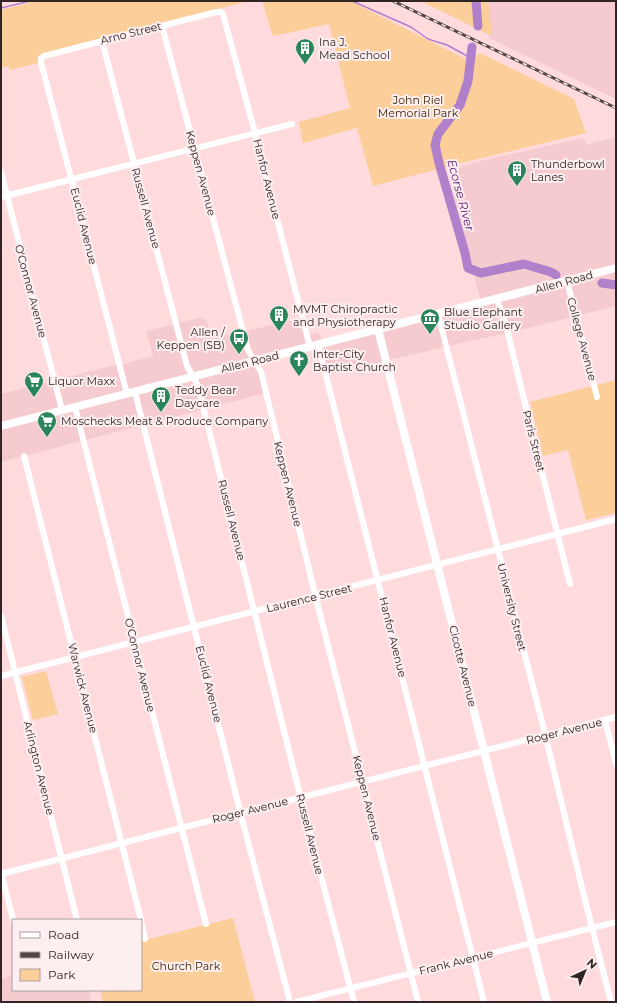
<svg xmlns="http://www.w3.org/2000/svg" width="617" height="1003" font-family="Montserrat,sans-serif">
	<style>
		.built { fill: #f6cbcf }
		.green { fill: #fcce99 }
		.lines { fill: none; stroke-linecap: round; stroke-linejoin: round }
		.stream { stroke: #b080ca; stroke-width: 1.5 }
		.river { stroke: #b080ca; stroke-width: 9 }
		.street { stroke: #fff; stroke-width: 6 }
		.secondary { stroke: #fff; stroke-width: 8 }
		.rail-casing { stroke: #554445; stroke-width: 3 }
		.rail { stroke: #fdeff0; stroke-width: 1.5; stroke-dasharray: 4.5; stroke-linecap: butt }
		.labels { text-anchor: middle; dominant-baseline: central; stroke-width: 4; stroke-linejoin: round; paint-order: stroke }
		.street-label { font-size: 11px; fill: #312425; stroke: #fdeff0 }
		.poi-label { font-size: 11px; fill: #312425; stroke: #fdeff0; text-anchor: start }
		.park-label { font-size: 11px; fill: #3d2502; stroke: #fdeff0 }
		.water-label { font-size: 12px; font-style: italic; fill: #5e2179; stroke: #fdeff0 }
	</style>
	<rect width="100%" height="100%" fill="#ffdbde"/>
	<path class="built" d="M485,1H616V99L489,38Z
		M616,137V306L508,333L474,340L326,375L318,345L254,361L266,393L1,462V394L119,364L120,365L153,356L146,331L202,317L203,320L206,319L207,321L211,337L210,338V339L303,318L307,335L319,332L322,343L481,302L449,177L458,175V170L461,166L497,157L584,138L586,145L592,143Z
		M13,976V990H89L92,1002H1V979Z"/>
	<path class="green" d="M37,1H249L44,53C39,55 38,58 38,63L10,70L8,66L1,68V10Z
		M262,1H350L470,61L480,53L574,99L586,133L453,165L373,186L357,128L303,143L299,122L350,108L329,24L273,36Z
		M420,1H488L492,36Z
		M616,380V513L586,520L568,450L543,456L530,402Z
		M46,671L58,714L33,720L22,677Z
		M233,918L255,1002H103L100,990H141V941Z"/>
	<g class="lines">
		<path class="stream" d="M352,1L411,27L428,39L447,45L471,58
			M1,8L30,1"/>
		<path class="river" d="M476,1L478,26
			M472,47L468,81L460,105L438,134L435,145L439,163L465,253L468,268L481,273L524,264L551,272L556,275
			M602,283L616,285"/>
		<path class="street" d="M162,26L248,350L261,372L317,602L418,1002
			M102,41L187,366L199,388L204,410L302,803L354,1002
			M1,172L62,410
			M1,197L292,124
			M567,281L597,397
			M497,299L506,325L530,424L570,584
			M438,314L544,730L585,900L611,1002
			M318,344L484,1002
			M135,392L242,819L289,998V1002
			M127,394L41,62V58L44,56L216,12H220L223,14L255,133L310,347
			M75,407L206,924
			M24,456L141,920
			M1,616L77,920
			M1,676L616,519
			M605,720L616,764
			M1,872L13,920
			M1,874L616,717
			M141,921L145,939
			M296,1002L616,922"/>
		<path class="secondary" d="M378,329L547,1002
			M1,426L616,268"/>
		<g class="rail-casing">
			<path id="rail" d="M393,1L616,108"/>
		</g>
		<use href="#rail" class="rail"/>
	</g>
	<defs>
		<g id="building-pin" transform="scale(1)"><path d="M0 17L-7.5 6A9.5 9.5 0 1 1 7.5 6Z" fill="#2b855b" stroke="#fdeff0"/><path d="M-4-6H4V6H1V3H-1V6H-4ZM-2.5-4.3h1.7v1.8h-1.7ZM.8-4.3h1.7v1.8H.8ZM-2.5-1h1.7V.8h-1.7ZM.8-1h1.7V.8H.8Z" fill="#fff"/></g>
		<g id="museum-pin" transform="scale(1)"><path d="M0 17L-7.5 6A9.5 9.5 0 1 1 7.5 6Z" fill="#2b855b" stroke="#fdeff0"/><path d="M0-6L6-3V-2H-6V-3ZM-5-1h2V3h-2ZM-1-1h2V3h-2ZM3-1h2V3H3ZM-6 4H6V6H-6Z" fill="#fff"/></g>
		<g id="bus-pin" transform="scale(1)"><path d="M0 17L-7.5 6A9.5 9.5 0 1 1 7.5 6Z" fill="#2b855b" stroke="#fdeff0"/><path d="M-5-6H5V4H4V6H2V4H-2V6H-4V4H-5ZM-3.5-4V0h7V-4ZM-3.5 1.2v1.5H-2V1.2ZM2 1.2v1.5H3.5V1.2Z" fill="#fff"/></g>
		<g id="church-pin" transform="scale(1)"><path d="M0 17L-7.5 6A9.5 9.5 0 1 1 7.5 6Z" fill="#2b855b" stroke="#fdeff0"/><path d="M-1.2-6h2.4v3.5h3.3v2.4h-3.3V6h-2.4V-.1h-3.3v-2.4h3.3Z" fill="#fff"/></g>
		<g id="supermarket-pin" transform="scale(1)"><path d="M0 17L-7.5 6A9.5 9.5 0 1 1 7.5 6Z" fill="#2b855b" stroke="#fdeff0"/><path d="M-6-5.5h2.5l.6 2H6L4.5 2H-2.5L-4.4-4H-6ZM-1.5 3.2a1.3 1.3 0 1 0 .1 0ZM3 3.2a1.3 1.3 0 1 0 .1 0Z" fill="#fff"/></g>
	</defs>
	<g fill-rule="evenodd">
		<use href="#building-pin" x="305" y="48"/>
		<use href="#building-pin" x="517" y="170"/>
		<use href="#building-pin" x="279" y="315"/>
		<use href="#museum-pin" x="430" y="318"/>
		<use href="#bus-pin" x="239" y="338"/>
		<use href="#church-pin" x="299" y="360"/>
		<use href="#supermarket-pin" x="34" y="381"/>
		<use href="#building-pin" x="161" y="396"/>
		<use href="#supermarket-pin" x="47" y="421"/>
	</g>
	<g class="labels">
		<g class="street-label">
			<text transform="translate(131 33) rotate(-14)">Arno Street</text>
			<text transform="translate(201 173) rotate(75)">Keppen Avenue</text>
			<text transform="translate(267 179) rotate(76)">Hanfor Avenue</text>
			<text transform="translate(146 208) rotate(75)">Russell Avenue</text>
			<text transform="translate(84 226) rotate(76)">Euclid Avenue</text>
			<text transform="translate(564 282) rotate(-15)">Allen Road</text>
			<text transform="translate(31 291) rotate(75)">O'Connor Avenue</text>
			<text transform="translate(582 339) rotate(75)">College Avenue</text>
			<text transform="translate(250 362) rotate(-14)">Allen Road</text>
			<text transform="translate(534 441) rotate(76)">Paris Street</text>
			<text transform="translate(288 484) rotate(76)">Keppen Avenue</text>
			<text transform="translate(232 520) rotate(76)">Russell Avenue</text>
			<text transform="translate(309 598) rotate(-14)">Laurence Street</text>
			<text transform="translate(512 607) rotate(76)">University Street</text>
			<text transform="translate(393 637) rotate(76)">Hanfor Avenue</text>
			<text transform="translate(140 665) rotate(76)">O'Connor Avenue</text>
			<text transform="translate(463 666) rotate(76)">Cicotte Avenue</text>
			<text transform="translate(209 684) rotate(76)">Euclid Avenue</text>
			<text transform="translate(83 688) rotate(76)">Warwick Avenue</text>
			<text transform="translate(564 731) rotate(-14)">Roger Avenue</text>
			<text transform="translate(39 768) rotate(76)">Arlington Avenue</text>
			<text transform="translate(367 798) rotate(76)">Keppen Avenue</text>
			<text transform="translate(250 810) rotate(-14)">Roger Avenue</text>
			<text transform="translate(310 834) rotate(76)">Russell Avenue</text>
			<text transform="translate(456 962) rotate(-14)">Frank Avenue</text>
		</g>
		<g class="poi-label">
			<text x="319" y="42">Ina J.<tspan x="319" dy="13">Mead School</tspan></text>
			<text x="531" y="164">Thunderbowl<tspan x="531" dy="13">Lanes</tspan></text>
			<text x="293" y="309">MVMT Chiropractic<tspan x="293" dy="13">and Physiotherapy</tspan></text>
			<text x="444" y="312">Blue Elephant<tspan x="444" dy="13">Studio Gallery</tspan></text>
			<text x="225" y="332" text-anchor="end">Allen /<tspan x="225" dy="13">Keppen (SB)</tspan></text>
			<text x="313" y="354">Inter-City<tspan x="313" dy="13">Baptist Church</tspan></text>
			<text x="48" y="381">Liquor Maxx</text>
			<text x="175" y="390">Teddy Bear<tspan x="175" dy="13">Daycare</tspan></text>
			<text x="61" y="421">Moschecks Meat &amp; Produce Company</text>
		</g>
		<g class="park-label">
			<text x="418" y="100">John Riel<tspan x="418" dy="13">Memorial Park</tspan></text>
			<text x="186" y="966">Church Park</text>
		</g>
		<g class="water-label">
			<text transform="translate(461 195) rotate(75)">Ecorse River</text>
		</g>
	</g>
	<rect width="617" height="1003" fill="none" stroke="#312425" stroke-width="4"/>
	<rect x="12" y="919" width="130" height="72" fill="#fdeff0" stroke="#ab9e9f"/>
	<rect x="20" y="932" width="20" height="6" fill="#ffffff" stroke="#ab9e9f"/>
	<text x="48" y="939" font-size="12" fill="#312425">Road</text>
	<rect x="20" y="952" width="20" height="6" fill="#554445" stroke="#ab9e9f"/>
	<text x="48" y="959" font-size="12" fill="#312425">Railway</text>
	<rect x="20" y="969" width="20" height="12" fill="#fcce99" stroke="#ab9e9f"/>
	<text x="48" y="979" font-size="12" fill="#312425">Park</text>
	<g transform="translate(585 971) rotate(44)" stroke="#fdeff0" stroke-width="3" paint-order="stroke">
	<path d="M0-3L7 15L0 10L-7 15Z" fill="#312425"/>
	<text y="-6" font-size="11" font-weight="bold" text-anchor="middle" fill="#312425">N</text>
	</g>
</svg>
